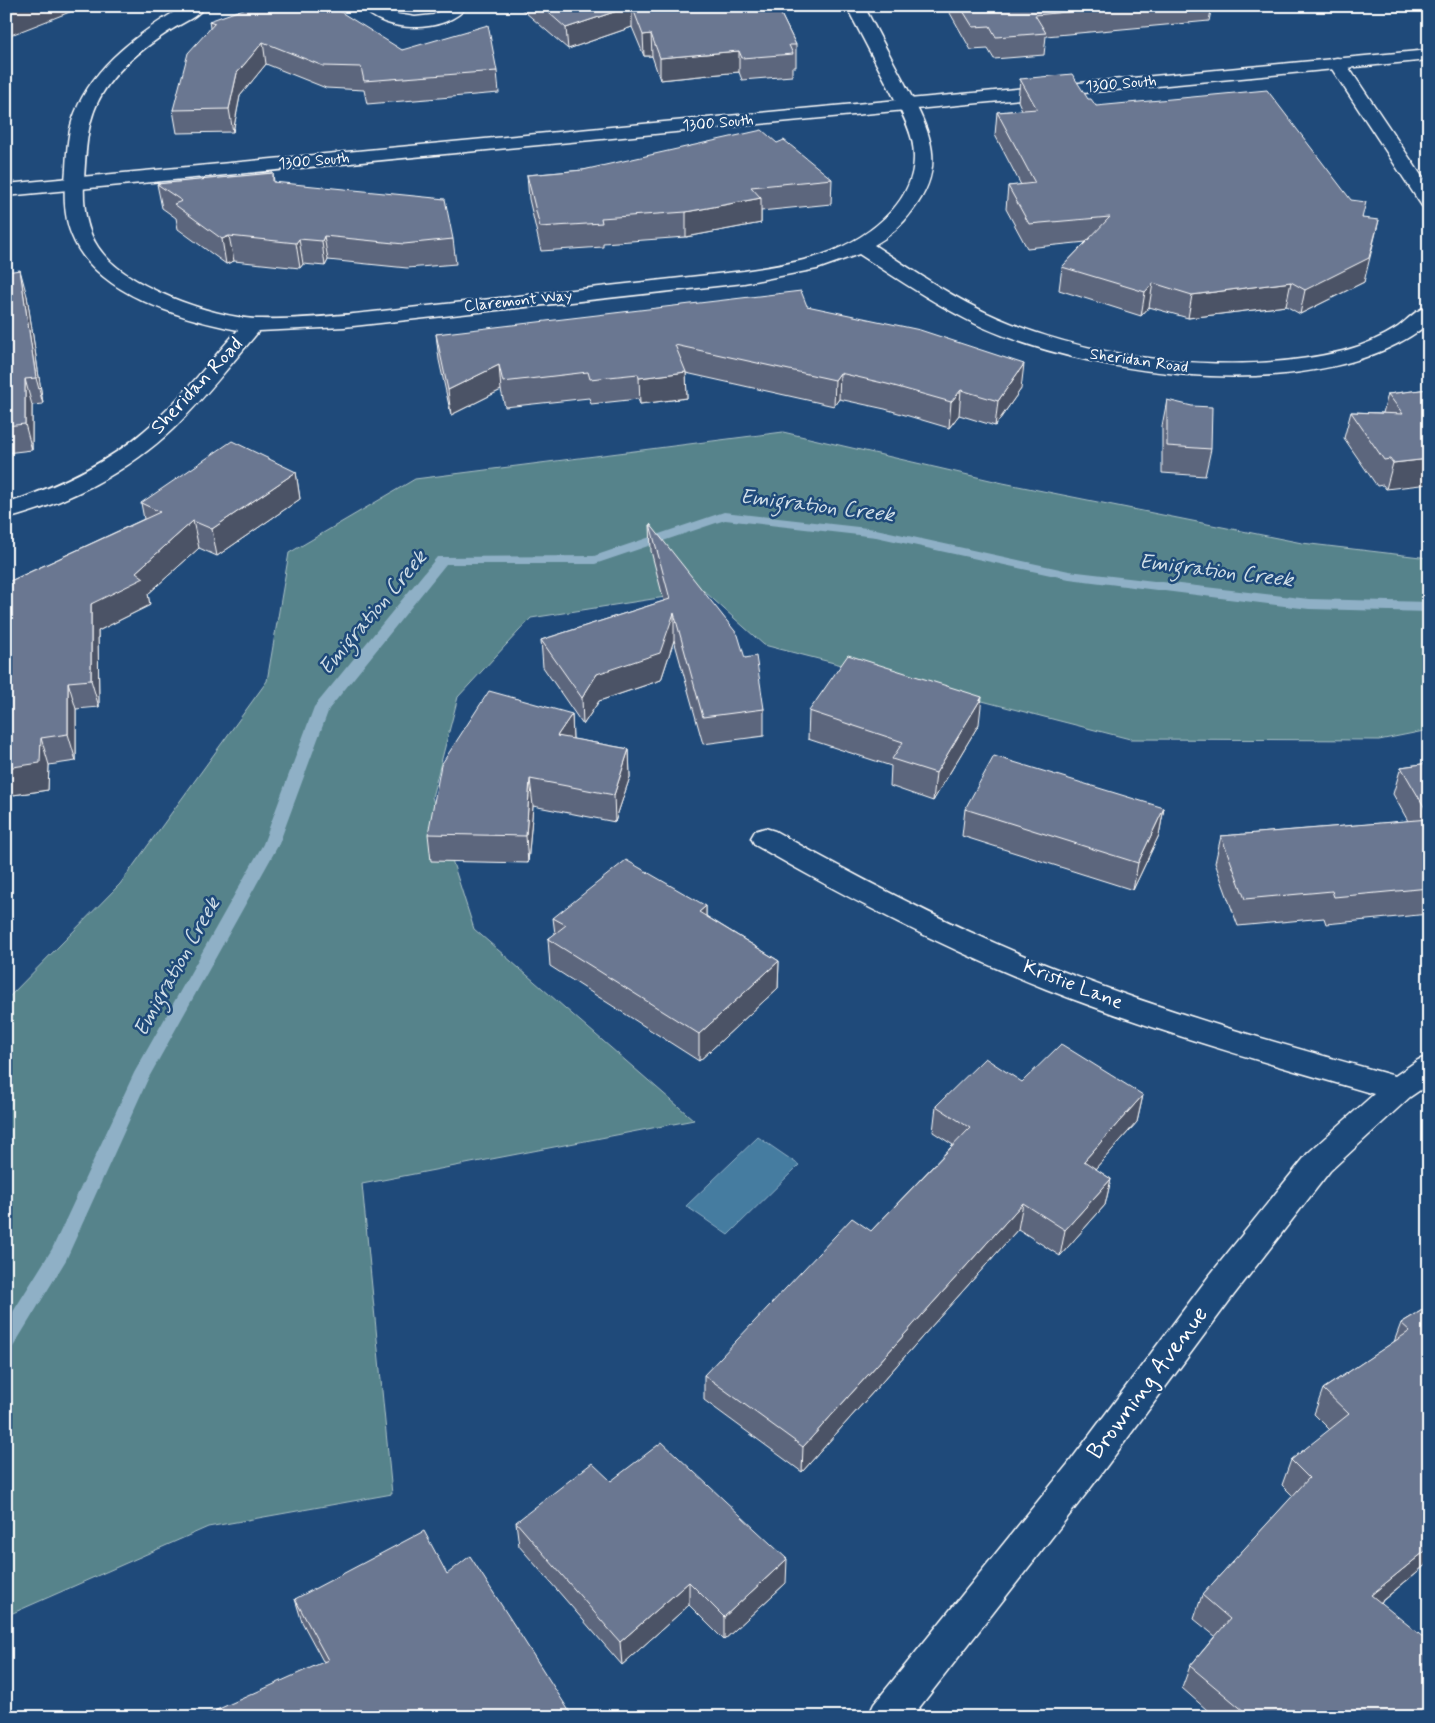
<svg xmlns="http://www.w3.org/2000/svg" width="1435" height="1723" font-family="Mynerve,sans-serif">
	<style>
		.green { fill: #56838b; stroke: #aac1c5 }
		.water { fill: #447ba0; stroke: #8fb0c6 }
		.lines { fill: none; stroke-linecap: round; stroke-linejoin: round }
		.stream { fill: #8fb0c6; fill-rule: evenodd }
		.street-casing { stroke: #fff; stroke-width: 3 }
		.secondary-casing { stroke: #fff; stroke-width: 3 }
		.street { fill: #1f4a7a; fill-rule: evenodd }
		.secondary { fill: #1f4a7a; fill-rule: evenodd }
		.wall { fill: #5c667d; stroke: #fff }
		.shaded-wall { fill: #4b5366; stroke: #fff }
		.building { fill: #6b7791; stroke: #fff }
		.labels { text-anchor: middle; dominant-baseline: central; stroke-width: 5; stroke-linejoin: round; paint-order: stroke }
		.far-street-label { font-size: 16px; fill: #fff; stroke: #1f4a7a }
		.street-label { font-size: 20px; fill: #fff; stroke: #1f4a7a }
		.water-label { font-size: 21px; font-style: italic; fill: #d0dee7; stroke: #1f4a7a }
		.near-street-label { font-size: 24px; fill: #fff; stroke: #1f4a7a }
	</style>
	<rect width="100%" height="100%" fill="#1f4a7a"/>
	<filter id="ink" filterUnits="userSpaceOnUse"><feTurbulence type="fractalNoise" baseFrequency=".02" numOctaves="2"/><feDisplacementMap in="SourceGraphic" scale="10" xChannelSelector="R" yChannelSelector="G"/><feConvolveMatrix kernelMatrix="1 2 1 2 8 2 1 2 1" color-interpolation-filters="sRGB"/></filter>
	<g filter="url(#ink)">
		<path class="green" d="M783,432L1003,483L1302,543L1429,558V730L1379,740L1130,739L764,645L704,591L531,618L458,697L432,797L474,929L694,1120L362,1184L392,1494L208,1527L6,1616V1000L120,884L267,681L289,553L415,479Z"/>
		<path class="water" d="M758,1137L799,1165L728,1235L686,1206Z"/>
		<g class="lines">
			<path class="stream" d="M724,512L876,529L1069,571L1309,599L1429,602V612L1309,609L1069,579L876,537L725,520L595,564H446L329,709L279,844L148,1079L66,1260L13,1347L6,1349V1323L52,1249L134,1073L263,844L314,707L437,557L594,556Z"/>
			<g class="street-casing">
				<path id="street" d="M184,6H205C199,16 182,23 171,30C146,46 118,67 102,94C86,121 86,151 84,181C83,203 85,228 98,247C123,286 212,317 256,319C295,320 335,316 373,312L744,271C770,267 797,263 822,255C871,238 925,197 912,140C907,120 896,102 887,84C873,58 860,32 846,6H864C877,31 890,56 903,80C927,127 950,162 913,210C903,224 889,237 874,245C914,271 954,299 998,318C1097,361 1237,377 1343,351C1362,346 1381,338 1398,327C1408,319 1417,309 1429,306V323C1326,408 1096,378 982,327C939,307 899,280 859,254L817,269L744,283L344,327L259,331C231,364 204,399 173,429C129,471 66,504 6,519V504C55,487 105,465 144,431C180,401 207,364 238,330C182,319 95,294 72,236C63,215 64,191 66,169C67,150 68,130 75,113C94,64 141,32 184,6Z
					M362,6H382L397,14L415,17L433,15L448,6H467C448,34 381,34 362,6Z
					M1337,58L1343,59L1429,187V208L1422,206L1328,63L1331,59Z
					M765,828L775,831C869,884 966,934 1067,973C1174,1015 1285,1045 1395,1076L1418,1060L1429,1056V1084L1410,1097L1330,1171L1233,1296L1092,1486L912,1717H868L874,1704L1068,1464L1209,1276L1308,1153L1374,1094C1264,1062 1153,1031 1046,989C945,949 849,899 755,845L751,838L755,831Z"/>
			</g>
			<g class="secondary-casing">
				<path id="secondary" d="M1429,50V60L6,196V184Z"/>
			</g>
			<use href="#street" class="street"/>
			<use href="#secondary" class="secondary"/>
		</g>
		<path class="wall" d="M518,6H777L796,45V67H792V76L742,80L739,72L660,80L652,56H644L632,27L568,49Z
			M946,6H1212L1209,21L1046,36L1044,55L994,59L988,49L971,50Z
			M209,21L402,50L497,71L499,93L367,104L364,90L326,88L266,64L240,96L233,132L177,133L173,110L210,28Z
			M1020,79L1088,99L1096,106L1363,218L1364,282L1300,314L1286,306L1188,318L1149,307L1141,316L1059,290L1062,267L1086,242L1027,248L1006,209L1008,186L1021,185L995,135L997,112L1022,110L1018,101Z
			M777,143L832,179L831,204L761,211V223L686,237L603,243V247L541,251L529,199L527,175L583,170Z
			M273,173L274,182L453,239L456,264L407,268L328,260L325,266L303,264L300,268L234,261L226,264L178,229L176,218L162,208L157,184Z
			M6,272L27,296L43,404L32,405V450L6,453Z
			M807,306L1021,389L995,426L959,415L949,428L885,409L839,399L834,406L686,373L687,398L640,404L638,399L591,404L589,398L505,407L501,390L451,415L439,360L436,334Z
			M1429,389L1386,489L1383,485L1377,486L1344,438L1351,412L1383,413L1388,394Z
			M1167,400L1211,449L1205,476L1162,473V426Z
			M296,472L300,499L217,556L199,548L148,594L150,605L98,631L99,707L76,709V761L49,765L48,790L6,796V583L144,519L141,503Z
			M650,524L745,658L764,709V736L703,744L674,640L661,680L599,701L583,725L543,667L541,640L664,601L651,551Z
			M809,711L979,724L933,801L890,786L891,766L808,739Z
			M572,714L573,739L629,749L630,777L615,822L533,806L528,863L431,861L428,834Z
			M1429,755V914L1326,924L1324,918L1238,926L1215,863L1221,836L1408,821L1393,794L1401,767L1428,763L1427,761Z
			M1164,808L1159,835L1133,890L962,836L965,809Z
			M706,906V916L779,961L778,988L699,1061L550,966L548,939L555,934L553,918Z
			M1022,1082L1143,1095L1137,1122L1095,1169L1111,1179L1105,1205L1060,1256L1018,1229L802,1472L704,1400V1375L871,1231L953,1145L933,1132L936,1106Z
			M1429,1306V1562L1380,1603L1429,1717H1215L1182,1688L1190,1666L1215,1636L1194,1619L1202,1595L1293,1496L1282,1485L1291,1460L1330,1430L1314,1414L1323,1389L1394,1342L1401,1323Z
			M611,1481L786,1583L724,1640L689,1605L622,1665L519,1546L516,1522Z
			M447,1574L573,1717L323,1661L302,1622L295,1599Z"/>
		<path class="shaded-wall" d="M22,6H85L6,37V12Z
			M632,6V27L568,49L566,28Z
			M651,34L652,56H644L643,35Z
			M263,42L266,64L240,96L233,132L229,109L237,73Z
			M739,51V72L660,80V58Z
			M761,198V223L686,237V212Z
			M1379,220L1364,282L1300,314L1305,290Z
			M229,236L234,261L226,264L222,239Z
			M324,236L328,260L325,266L322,241Z
			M299,239L303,264L300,268L296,243Z
			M20,270L27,296L43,404L36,378Z
			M1291,282L1286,306L1188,318L1192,295Z
			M1153,283L1149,307L1141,316L1145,292Z
			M1024,364L1021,389L995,426L998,401Z
			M499,365L501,390L451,415L448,390Z
			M686,372L687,398L640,404L639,378Z
			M840,373L839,399L834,406L835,380Z
			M25,379L32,405V450L25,424Z
			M961,390L959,415L949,428L951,402Z
			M1429,459V484L1386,489L1393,463Z
			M296,472L300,499L217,556L212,529Z
			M193,521L199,548L148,594L150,605L98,631L99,707L91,680V604L136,572Z
			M674,613V640L661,680L599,701L583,725L582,698L597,674Z
			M68,682L76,709V761L68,734Z
			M982,697L979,724L933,801L936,773Z
			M572,714L573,741L557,736Z
			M41,738L49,765L48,790L6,796V768Z
			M629,749L630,777L615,822L614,795Z
			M530,779L533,806L528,863L526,836Z
			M1164,808L1159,835L1133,890L1138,863Z
			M706,906V933L699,912Z
			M779,961L778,988L699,1061V1034Z
			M1143,1095L1137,1122L1078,1188L1084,1161Z
			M1111,1179L1105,1205L1060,1256L1065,1230Z
			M1023,1203L1018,1229L802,1472L803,1447Z
			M1429,1548V1562L1360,1619L1371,1595Z
			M787,1559L786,1583L724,1640V1617Z
			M689,1582V1605L622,1665L620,1642Z"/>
		<path class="building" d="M6,6H22L6,12Z
			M252,6H331L402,50L488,25L497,71L364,81L361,67L323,66L263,42L237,73L229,109L173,110L188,53L215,23L209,21Z
			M541,6H777L796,45H789L793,54L742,58L739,51L660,58L651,34L643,35L632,6L566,28Z
			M960,6H1130L1035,15L1046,33L996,37L990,26L973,27Z
			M1072,74L1088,99H1091L1096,106L1267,90L1351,200L1366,202L1362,218L1379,220L1369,258L1305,290L1291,282L1192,295L1153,283L1145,292L1062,267L1110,217L1029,224L1008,186L1035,183L997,112L1037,109L1020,79Z
			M762,130L777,143L784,140L832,179L751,187L761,198L686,212L601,218L602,223L540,227L527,175L583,170Z
			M273,173V182L445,199L453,239L404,244L324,236L322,241L299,239L296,243L229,236L222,239L174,204L182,201L157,184Z
			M20,270L36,378L25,379V424L6,426V272Z
			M801,291L807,306L920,330L1024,364L998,401L961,390L951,402L887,384L840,373L835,380L675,345L686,372L639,378L638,374L590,379L588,372L503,382L499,365L448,390L436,334Z
			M1429,389V459L1393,463L1390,459L1384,460L1351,412L1403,414L1388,394Z
			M1167,400L1192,406L1212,407L1211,449L1167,446Z
			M232,441L296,472L212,529L193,521L136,572L144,578L91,604V680L68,682V734L41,738L40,763L6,768V583L160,512L141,503Z
			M650,524L738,635L745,658L756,656L764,709L703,717L674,613L660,653L597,674L582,698L541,640L670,599Z
			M848,655L982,697L936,773L892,759L903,742L809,711Z
			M489,691L572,714L557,736L629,749L614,795L530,779L526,836L428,834L441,765Z
			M994,756L1164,808L1138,863L965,809Z
			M1429,763V815L1401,767Z
			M1429,819V888L1334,897L1332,891L1245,899L1221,836Z
			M626,860L706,906L699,912L779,961L699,1034L548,939L566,925L553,918Z
			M1061,1044L1143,1095L1084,1161L1111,1179L1065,1230L1023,1203L803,1447L704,1375L852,1218L871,1231L970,1128L936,1106L985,1058L1022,1082Z
			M1429,1306V1548L1371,1595L1429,1642V1717H1251L1190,1666L1230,1619L1202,1595L1309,1478L1291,1460L1349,1414L1323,1389L1410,1331L1401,1323Z
			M662,1442L787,1559L724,1617L689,1582L620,1642L516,1522L592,1463L611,1481Z
			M424,1531L447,1574L470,1556L573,1717H201L328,1660L295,1599Z"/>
	</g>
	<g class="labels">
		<g class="far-street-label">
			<text transform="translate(1121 84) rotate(-5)">1300 South</text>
			<text transform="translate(718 123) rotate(-5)">1300 South</text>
			<text transform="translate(314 161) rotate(-5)">1300 South</text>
			<text transform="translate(518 301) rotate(-6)">Claremont Way</text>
			<text transform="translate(1139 361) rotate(8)">Sheridan Road</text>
		</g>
		<g class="street-label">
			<text transform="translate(197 386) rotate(-47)">Sheridan Road</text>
			<text transform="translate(1073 985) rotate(21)">Kristie Lane</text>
		</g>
		<g class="water-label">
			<text transform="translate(817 506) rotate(7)">Emigration Creek</text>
			<text transform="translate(1216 571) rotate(7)">Emigration Creek</text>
			<text transform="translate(373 613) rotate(-50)">Emigration Creek</text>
			<text transform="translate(177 967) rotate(-61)">Emigration Creek</text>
		</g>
		<g class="near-street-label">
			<text transform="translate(1148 1383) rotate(-53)">Browning Avenue</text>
		</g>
	</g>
	<rect width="1435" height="1723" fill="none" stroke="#1f4a7a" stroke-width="25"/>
	<rect x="12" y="12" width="1410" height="1698" fill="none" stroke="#fff" stroke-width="2" filter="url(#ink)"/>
</svg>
